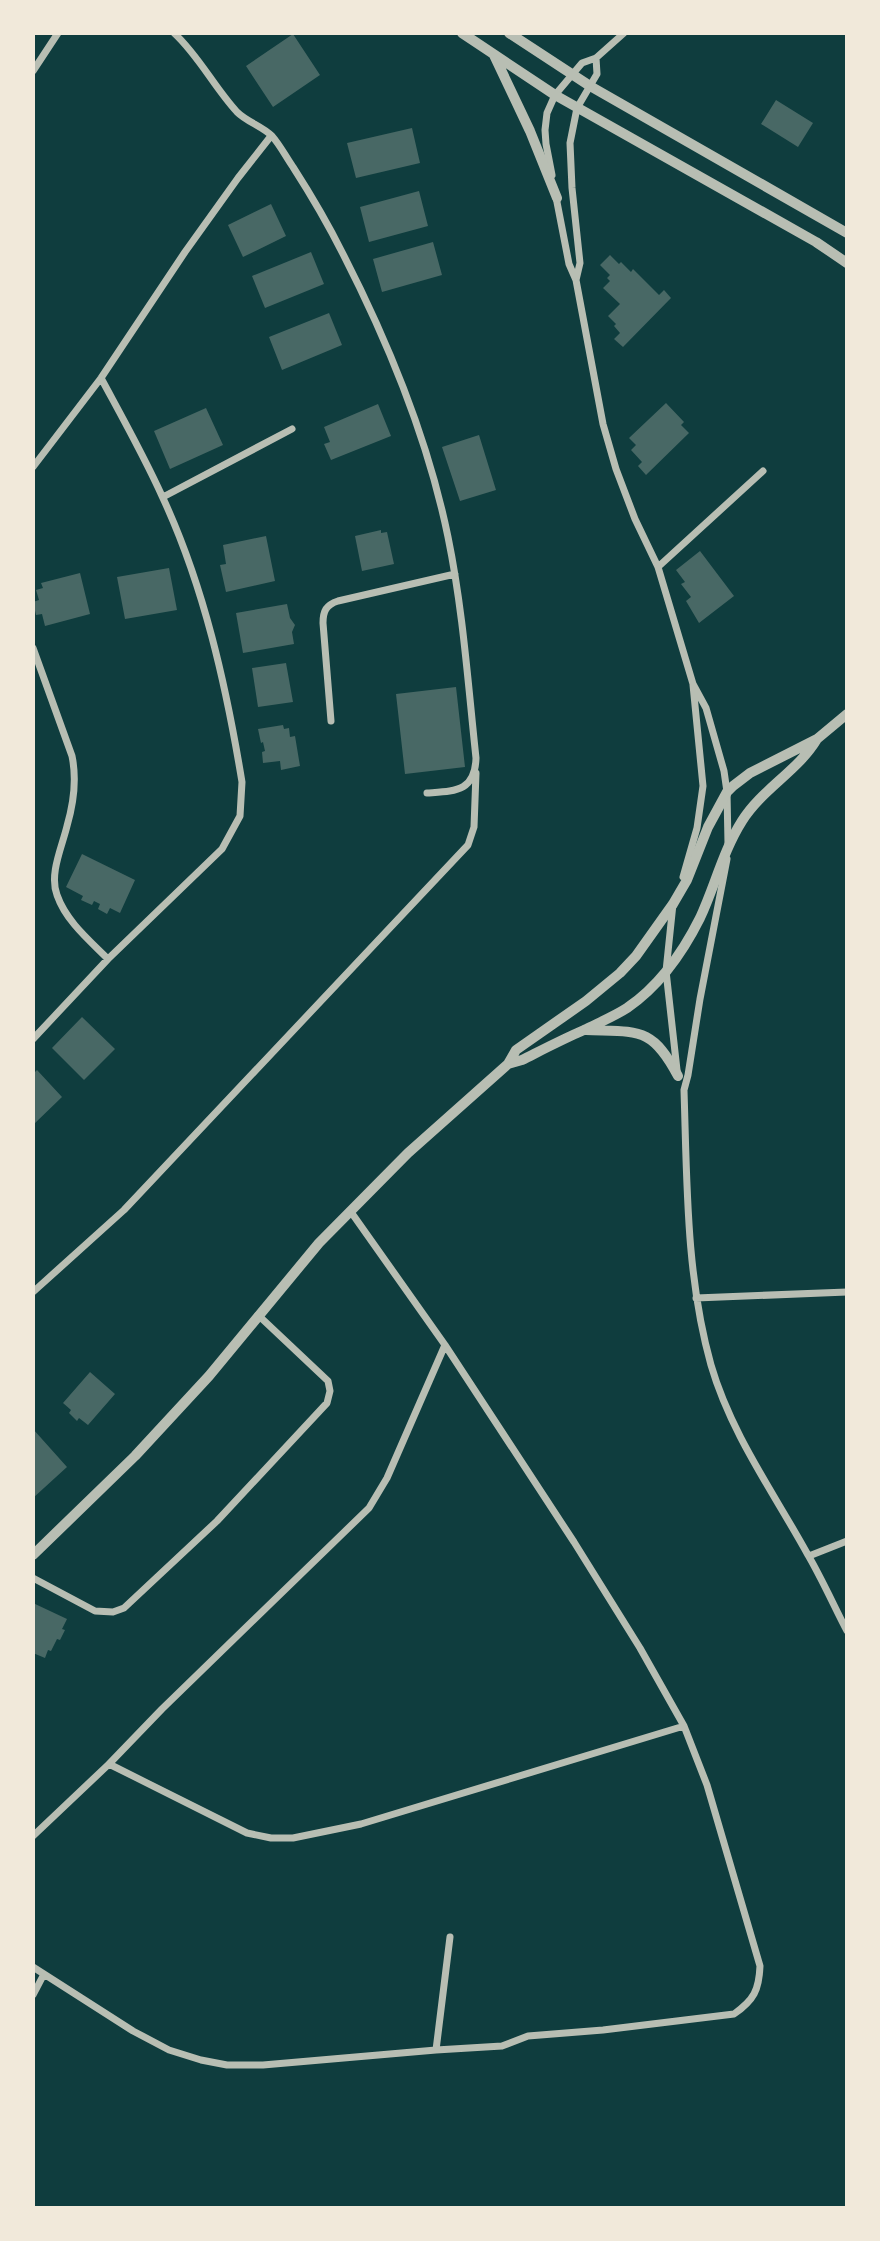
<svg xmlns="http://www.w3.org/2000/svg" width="880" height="2241" font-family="'Noto Serif',serif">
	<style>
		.building { fill: #486865 }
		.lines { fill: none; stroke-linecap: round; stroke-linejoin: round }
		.minor { stroke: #b8beb3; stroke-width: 7 }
		.tertiary { stroke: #b8beb3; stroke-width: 10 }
	</style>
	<rect width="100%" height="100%" fill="#0f3d3e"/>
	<path class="building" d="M293,34L320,75L273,107L246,66Z
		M776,100L813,123L798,147L761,124Z
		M412,128L420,163L356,178L347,143Z
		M419,191L428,226L369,242L360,207Z
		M271,204L286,236L243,257L228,225Z
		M433,242L442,275L382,292L373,259Z
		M311,252L324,284L265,308L252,276Z
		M610,255L619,264L621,262L631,272L633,269L659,295L664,290L671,298L623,347L614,339L620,333L614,326L616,324L608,316L620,304L603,288L610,281L607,278L610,275L600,265Z
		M329,313L342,345L282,370L269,337Z
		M666,403L684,422L681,425L689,433L646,475L638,466L642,462L631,450L636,445L629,438Z
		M378,404L391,436L331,460L324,444L330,442L324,427Z
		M206,408L223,445L170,469L154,431Z
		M479,435L496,490L460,501L442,447Z
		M381,530V533L387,532L394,564L362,571L355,536Z
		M266,536L275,581L226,592L220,565L226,564L223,545Z
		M700,551L734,596L699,623L686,601L691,597L681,584L685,582L676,570Z
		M169,568L177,610L125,619L117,577Z
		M80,573L90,614L45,626L42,614L36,615L33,602L39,600L36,590L43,588L41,583Z
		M287,604L290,618L295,625L292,632L294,644L243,653L236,613Z
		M286,663L293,702L258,707L252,668Z
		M456,687L465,767L405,774L396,694Z
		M283,725L284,729L289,728L290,737L295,736L300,766L281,770L280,761L263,763L262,752L265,751L263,742L261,743L258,729Z
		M82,854L135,880L120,913L110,908L107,914L98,909L100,904L94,901L92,905L81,900L83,896L66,887Z
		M82,1017L115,1049L84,1080L52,1048Z
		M37,1070L62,1097L33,1125V1074Z
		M90,1372L115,1394L88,1425L79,1418L77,1421L69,1413L71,1410L63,1403Z
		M33,1429L67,1467L33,1498Z
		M33,1603L67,1619L62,1629L65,1630L60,1640L57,1639L51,1651L48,1650L45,1658L33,1653Z"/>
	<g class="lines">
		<path class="minor" d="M174,33C199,56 214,87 237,112C247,122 262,126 272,136C280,145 286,157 293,167C311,195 328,224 343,254C388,342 428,439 448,537C463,610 468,684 476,758C475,792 455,791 427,793
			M33,71L58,33
			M552,175L546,144L545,130L547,113L555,95L582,63L596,58L624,33
			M556,197L569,264L576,280L603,424L616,469L635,519L658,567L693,684L706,708L724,771L727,792L728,844
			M576,280L580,263L572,188L570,143L577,108L597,74L596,58
			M33,467L101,378L185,252L238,178L271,136
			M163,497L292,429
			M658,567L763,471
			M33,648L72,756C77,780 74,802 67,826C62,847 49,874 57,895C66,921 89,940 108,959
			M331,721L323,623C323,611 326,605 338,601L455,574
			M727,859L700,999L688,1075L684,1090C687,1182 686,1276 711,1365C731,1434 774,1493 808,1555C822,1579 834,1606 847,1631
			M683,877L697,828L703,786L693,685
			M673,904L666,971L677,1070
			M33,1039L108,959L222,849L240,816L242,782C226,685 204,586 162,496C144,456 122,417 101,378
			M33,1292L124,1210L468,845L474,827L476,773
			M696,1298L847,1292
			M809,1556L847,1541
			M33,1578L95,1611L113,1612L124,1608L217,1521L327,1403L330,1391L328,1381L258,1315
			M109,1764L162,1709L369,1508L387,1478L445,1345
			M33,1836L109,1764L247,1833L271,1838H293L361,1824L684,1726
			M33,1967L133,2031L169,2050L201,2060L227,2065H263L436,2050L502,2046L528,2036L603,2030L734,2014C754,2000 759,1990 760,1966L707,1785L684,1726L640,1648L574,1542L445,1345L351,1212
			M33,1995L44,1974
			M436,2050L450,1937"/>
		<path class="tertiary" d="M462,33L555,95L816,242L847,263
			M509,33L590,86L847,233
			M494,55L530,131L557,198
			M586,1030C638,1032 652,1026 678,1076
			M508,1064L522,1060C542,1050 563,1039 584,1030C598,1023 613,1017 627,1008C658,987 683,952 700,918C715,886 723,851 742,821C762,789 798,771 817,739
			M33,1555L135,1456L209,1376L319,1243L408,1153L508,1064L516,1050L586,1001L620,973L636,956L673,904L687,880L708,827L727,792L733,786L750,773L817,739L847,714"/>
	</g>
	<rect width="880" height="2241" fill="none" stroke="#f1e9da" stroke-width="70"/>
</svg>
